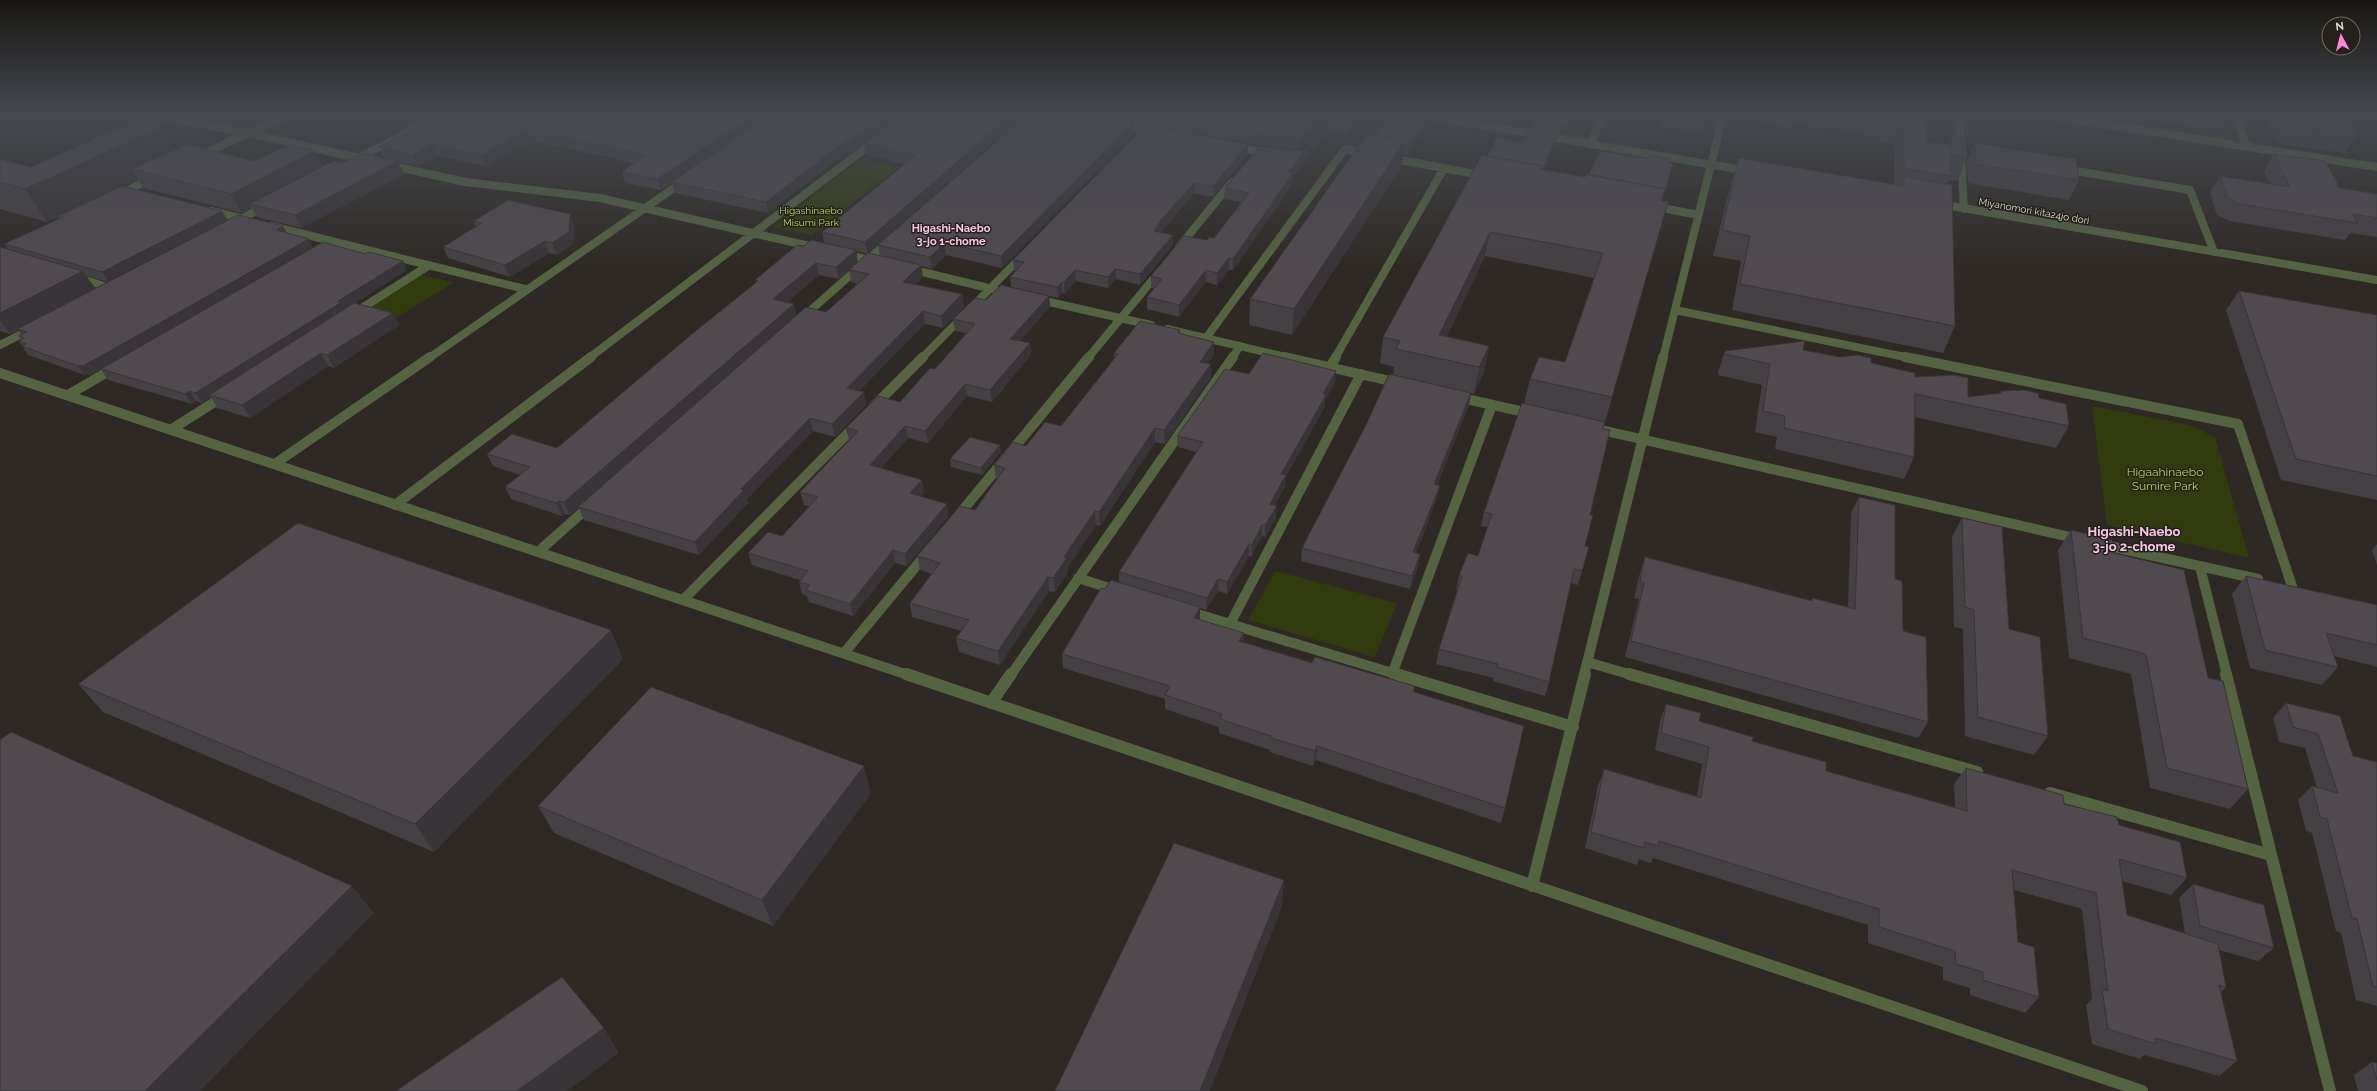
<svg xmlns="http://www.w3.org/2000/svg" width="2377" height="1091" font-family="Raleway,sans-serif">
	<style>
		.green { fill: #313b0e }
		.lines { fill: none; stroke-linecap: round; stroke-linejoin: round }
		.minor-far2 { stroke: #546441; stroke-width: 8 }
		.minor-far1 { stroke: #546441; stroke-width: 10 }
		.minor { stroke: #546441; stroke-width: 12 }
		.wall { fill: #454044; fill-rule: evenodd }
		.shaded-wall { fill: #383437 }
		.building { fill: #504a4f; stroke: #383437 }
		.labels { text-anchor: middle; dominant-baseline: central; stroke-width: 3; stroke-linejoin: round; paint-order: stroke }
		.far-park-label { font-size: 10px; fill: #b8d657; stroke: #24201a }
		.far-street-label { font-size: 10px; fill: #dbd8d4; stroke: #24201a }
		.far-neighbourhood-label { font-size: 11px; font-weight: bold; fill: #fcc5eb; stroke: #24201a }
		.park-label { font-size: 12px; fill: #b8d657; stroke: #24201a }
		.neighbourhood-label { font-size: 13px; font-weight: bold; fill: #fcc5eb; stroke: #24201a }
	</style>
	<rect width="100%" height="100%" fill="#2e2924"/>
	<path class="green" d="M860,160L899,167L812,235L774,227Z
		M421,275L454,282L393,320L360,313Z
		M2092,406L2190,425L2215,437L2249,558L2107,525Z
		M1275,571L1397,603L1375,657L1248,620Z"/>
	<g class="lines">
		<path class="minor-far2" d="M158,116L248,133L367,160
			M1428,116L1749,171
			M1959,116L1964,209
			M2051,116L2377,167
			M2235,116L2246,146
			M1121,124L1156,131
			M1591,144L1602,116
			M1234,147L1268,153
			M199,156L284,116
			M1390,158L1486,176
			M356,159L439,116
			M389,165L465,182L600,198L818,248
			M2064,169L2190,190L2214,252
			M120,194L152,178
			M1940,204L2377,280
			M1653,206L1698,215
			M211,211L244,219
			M234,223L265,206
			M271,226L525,289
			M1179,247L1232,182
			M844,254L875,261
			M910,269L1009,293
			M79,278L110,288
			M1036,299L1151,325
			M1675,310L1910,358
			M354,313L428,266
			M803,317L888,242
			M1167,329L1290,358
			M1206,338L1345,149L1368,154
			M0,345L33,328
			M429,358L684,181
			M589,358L875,141
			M922,358L1023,255
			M1088,358L1159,272
			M1232,358L1240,346
			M1335,358L1444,168
			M1663,358L1723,116"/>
		<path class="minor-far1" d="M1285,357L1399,383
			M1905,357L2238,424L2292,586
			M1330,367L1336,357
			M0,373L908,675
			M1361,374L1230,624L1399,675
			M68,395L116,367
			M1457,397L1533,414
			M874,406L923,357
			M172,429L224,396
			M1597,429L2079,539
			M276,463L430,357
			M395,505L591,357
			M957,517L1089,357
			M2100,544L2258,579
			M539,551L592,504
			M2200,567L2227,675
			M1078,578L1119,591
			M684,599L856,425
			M1188,611L1230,624
			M844,653L927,553
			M1587,662L1632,675
			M1392,674L1492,405
			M1011,675L1233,357
			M1584,675L1663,357"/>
		<path class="minor" d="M906,674L2142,1091
			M1396,674L1573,727
			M1629,674L1977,772
			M2226,674L2330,1091
			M991,703L1011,674
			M2050,793L2271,855
			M1532,886L1585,674"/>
	</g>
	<path class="wall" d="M439,116H900L852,152L849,151L768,213L675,193L672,183L661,190L625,183L622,172L634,163L530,140L486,166L437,156L418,166L398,162L404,174L301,228L257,217L252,208L242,213L143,188L138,179L123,186L228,220L176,247L286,233L313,248L407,270L355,303L393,313L399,325L334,368L328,366L250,418L217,408L211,397L202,403L196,401L192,404L108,380L101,369L189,319L91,375H85L28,355L19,341L22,340L19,336L21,335L18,330L10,334L0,331V247L8,249L4,244L58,219L57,217L47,222L0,209V159L31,167L176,149L254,161L322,167L341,163L384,157L379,147ZM86,276L108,282L95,289Z
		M901,116H1023L868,253L880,256L878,245L1026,116H1328L1299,150L1303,151L1334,116H1352L1349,134L1330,131L1293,177L1292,185L1233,270H1229L1217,285L1206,282L1179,317L1147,309V297L1154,288H1151V276L1207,240L1214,238L1242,202L1224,199L1225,188L1277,148L1134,122V133L1002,268L946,255L932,269L921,266L923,277L915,284L962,294L964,307L943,328L925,324L859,391L866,405L835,437L813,431L747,499L748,503L699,555L584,520L579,508L570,515L565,514L562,516L511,499L505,487L520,475L493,466L487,454L557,448L756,283L755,280L804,246L824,243L822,232L905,164L866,155L864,144ZM856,251L868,254L858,262ZM849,270L851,282L858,284L826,312L797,316L787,302L819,275L839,279Z
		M1535,116H1572L1570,126L1563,125L1560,133L1532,129L1533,119Z
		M1659,116H1708L1701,135L1659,127L1662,118L1658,117Z
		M1761,116H1926V142L1948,145L1952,135L1967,158L1957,181L1949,180L1947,184L1955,326L1943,353L1732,310L1741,261L1713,256L1731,183L1739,158L1894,185L1895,144L1864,139L1865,135L1794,124L1792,128L1760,123Z
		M2124,116H2232L2223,131Z
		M2264,116H2346L2357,134L2345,153L2278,144Z
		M1558,133L1555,143L1544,170L1585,177L1589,175L1669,163L1670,177L1662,201L1668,202L1603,429L1585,546L1589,547L1578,585L1571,583L1549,682L1545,696L1493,681L1494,678L1436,664L1439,649L1458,590H1456L1459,575L1478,556L1487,527L1481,526L1484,512L1524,404L1530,379L1565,362L1594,278L1485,256L1447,336L1489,346L1484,372L1474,394L1471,393L1469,405L1437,485V498L1416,553L1420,554L1418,567L1410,589L1301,561L1302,548L1393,375L1394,367L1380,363L1383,337L1487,156L1523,142Z
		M1422,134L1408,155L1403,154L1402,165L1292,335L1249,325L1250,299L1375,135Z
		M1975,143L2079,180L2069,200L1968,183L1967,161Z
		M1248,144L1247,154L1213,197L1194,193L1162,231L1161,232L1173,245L1140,285L1116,279L1108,288L1076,281L1065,293H1062L1058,298L1049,296L1050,307L1020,341L1030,343L1031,355L992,402L967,396L928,443L908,438L881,468L924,492L921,496L949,516L907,566L895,563L853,616L809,602L807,596L802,594L799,582L800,580L752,565L748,553L782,536L810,506L804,505L800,492L850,440H849L846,428L900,402L935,369L966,333L955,331L953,319L986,300L1011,287L1010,277L1016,271L1014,270L1013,260Z
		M2274,154L2340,188L2377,218V237L2350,233L2345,240L2230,221L2217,215L2210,192L2220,176L2270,184L2264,171Z
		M474,221L574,225L573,244L557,255L549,253L510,277L448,258L443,247L476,227Z
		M2239,291L2377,315V500L2281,480L2226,310Z
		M1180,330V334L1214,342V355L1208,363L1211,377L1165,444L1155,442L1100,526L1096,525L1068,567V572L1055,592L1049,591L1000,665L959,652L956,638L961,631L912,617L910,603L932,574L920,570L917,556L975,510L997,479H996L994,465L1061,426L1114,359V353Z
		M1803,350L1871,363L1915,377L1968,397L2000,393L2001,391L2039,398L2069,426L2056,448L1915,417L1914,457L1904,479L1775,449L1777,437L1755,432L1762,385L1718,375V372L1725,351Z
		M1249,374L1335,382L1325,400V407L1286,476L1285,487L1275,505L1276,518L1265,537L1262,536L1251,557L1249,556L1227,594L1218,591L1206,610L1200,608V620L1244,633L1243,642L1414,692L1505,808L1501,823L1316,760L1313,766L1270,752V750L1219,733V727L1165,709V699L1063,668L1062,654L1105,589L1119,583V572L1196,452L1178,447L1177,436Z
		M1000,445L1001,452L982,475L951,467L950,459Z
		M1859,497L1895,579L1903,631L1928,722L1918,738L1625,657L1639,599L1634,598L1640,573L1645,557L1811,601L1812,598L1848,607L1851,513Z
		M1962,518L2009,629L2048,736L2034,755L1965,736L1963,629L1954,627L1952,537Z
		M2071,530L2114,553L2208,678L2248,789L2230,809L2150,788L2131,674L2069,658L2058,550Z
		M2377,544V565L2372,550Z
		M2246,576L2377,605V667L2334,656L2338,667L2322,685L2250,668L2232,594Z
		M623,659L434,852L103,712L78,684Z
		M2286,703L2353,756L2377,762V1006L2356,1000L2341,933L2336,931L2312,833L2306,831L2298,800L2312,786L2317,787L2305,748L2279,742L2273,718Z
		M1666,704L1699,721L1752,741L1826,771L1955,808L1954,784L1966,768L2064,804L2119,825L2187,878L2171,895L2122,881L2127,915L2185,933L2179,898L2193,884L2274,948L2258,961L2219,950L2226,987L2221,992L2237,1061L2219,1076L2144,1055L2140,1059L2092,1044L2086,1005L2092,999L2082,909L2014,890L2018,942L2039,997L2025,1013L1970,995V988L1943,980V967L1868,943V925L1653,858L1651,863L1639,859L1637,865L1585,848L1598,786L1604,769L1697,796L1702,764L1655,750L1660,721Z
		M871,793L773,926L554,833L538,806Z
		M2372,1062L2377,1063V1091H2358L2354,1075Z"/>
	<path class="shaded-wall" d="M752,116H770L671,182L672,183L661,190L657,179Z
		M884,116H900L852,152L850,141Z
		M1010,116H1023L868,254L865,242Z
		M1320,116H1328L1298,151L1299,140Z
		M1351,116H1352L1349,134L1350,123Z
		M1565,116L1563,125L1560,133L1562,124Z
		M1707,116H1708L1701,135L1704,125Z
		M1331,120L1330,131L1293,177L1292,185L1233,270V259L1288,172Z
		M1134,122V133L1002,268L1001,256Z
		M1423,124L1422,134L1408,155L1409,146Z
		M163,127L181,159L132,169L138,179L58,217H56H57L47,222L25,189Z
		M526,130L530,140L486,166L482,155Z
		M1558,133L1555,143L1540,180L1542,170Z
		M847,140L849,151L768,213L766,202Z
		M1405,141L1402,165L1292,335L1294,309Z
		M1248,144L1247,154L1213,197V186Z
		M432,145L437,156L418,166L413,155Z
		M315,151L324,170L250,204L252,208L242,213L231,194Z
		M398,161L404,174L301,228L295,215Z
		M1194,183V193L1162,231L1154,241V231L1161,220Z
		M222,211L228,220L109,282L102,272Z
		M570,214L574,225L573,244L557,255L552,243Z
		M283,226L288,235L276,230Z
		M1490,232L1485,256L1436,358L1439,335Z
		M1173,235V245L1140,285V274Z
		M309,239L313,248L91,375H85L78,366Z
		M545,241L549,253L510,277L505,265Z
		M945,243L946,255L932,269L930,257Z
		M856,250L858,262L839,279L836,267Z
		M1229,258V270L1217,285V273Z
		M403,261L407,270L209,395L211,397L202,403L195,393L338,301Z
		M816,263L819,275L776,311L773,299Z
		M921,265L923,277L905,294L903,282Z
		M1115,269L1116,279L1108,288V277Z
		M1075,270L1076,281L1065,293L1064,282Z
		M1206,270V282L1179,317V305Z
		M83,271L96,289L17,329L18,330L10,334L0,320V313Z
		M1062,282V293L1058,298L1057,287Z
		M962,294L964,307L943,328L941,316Z
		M1049,296L1050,307L1012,350L1010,339Z
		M794,304L797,316L578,507L579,508L570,515L564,502Z
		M923,311L925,324L850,400L847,388Z
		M393,313L399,325L334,368L327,355Z
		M1214,342V355L1200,375V362Z
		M1030,343L1031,355L992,402L990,390Z
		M1489,346L1484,372L1474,394L1479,367Z
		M321,353L328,366L250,418L242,405Z
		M1211,364V377L1165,444L1164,430Z
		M1336,371L1335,382L1325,400V407L1286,476L1285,487L1269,516L1270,504L1281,474Z
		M965,384L967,396L928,443L925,431Z
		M190,391L196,401L192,404L185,394Z
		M864,392L866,405L835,437L832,424Z
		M1471,393L1469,405L1432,497L1434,484Z
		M810,418L813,431L747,499L748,503L699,555L695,542L741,489Z
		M905,426L908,438L872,478L870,465Z
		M1155,428V442L1100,526L1099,512Z
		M1000,445L1001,452L982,475L981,468Z
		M922,480L924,492L913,505L910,493Z
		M1440,486L1437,498L1411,565L1413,552Z
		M559,501L565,514L562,516L556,503Z
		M947,504L949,516L907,566L905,554Z
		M1277,506L1276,518L1265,537V525Z
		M1095,511L1096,525L1068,567V572L1055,592L1053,578L1064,557Z
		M1262,525V536L1251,557L1252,545Z
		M1249,544V556L1227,594V582Z
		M893,550L895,563L853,616L850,604Z
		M1420,554L1418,567L1410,589L1412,576Z
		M1048,577L1049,591L1000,665L998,651Z
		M1218,579V591L1206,610L1207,598Z
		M1200,607V621L1194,618Z
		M611,630L623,659L434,852L415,824Z
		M1244,633L1243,647L1239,641Z
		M1317,746L1316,760L1313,766L1315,751Z
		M864,766L871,793L773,926L762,900Z
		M1284,880L1282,907L1210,1091H1200Z
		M352,886L374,913L200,1091H145Z
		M604,1028L619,1053L567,1091H517Z"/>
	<path class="building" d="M439,116H752L657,179L622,172L645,155L526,130L482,155L432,145L413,155L379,147Z
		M769,116H884L850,141L847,140L766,202L671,182Z
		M901,116H1010L865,242L822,232L915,156L864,144Z
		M1026,116H1100L1134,122L1001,256L945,243L930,257L878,245Z
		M1157,116H1320L1299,140Z
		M1334,116H1351L1350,123L1331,120L1288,172L1293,173L1233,259L1229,258L1217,273L1206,270L1179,305L1147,297L1162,279L1151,276L1184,236L1207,240L1209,237L1214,238L1249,193L1225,188L1260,146L1303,151Z
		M1535,116H1572V117L1565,116L1562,124L1533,119Z
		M1663,116H1707L1704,125L1662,118Z
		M1873,116H1926V142L1950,145V151L1952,135L1966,137L1967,158L1950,155L1951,176L1904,168V121Z
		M2284,116H2346L2357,134L2289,125Z
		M1387,118L1423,124L1409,146L1404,145L1405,141L1375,135Z
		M137,120L163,127L25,189L0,182V159L31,167Z
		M1146,125L1248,144L1213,186L1194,183L1161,220L1154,231L1173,235L1140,274L1115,269L1108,277L1075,270L1064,282H1062L1057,287L1010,277L1024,262L1013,260Z
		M1529,128L1558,133L1542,170L1540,169L1541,166L1487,156L1497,137L1523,142Z
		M1367,134L1405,141L1294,309L1250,299Z
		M1975,143L2076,159L2079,180L1976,164Z
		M187,144L254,161L289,145L315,151L231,194L132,169Z
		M1600,151L1648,159L1649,155L1670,159L1669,163L1673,164L1665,190V189L1589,175Z
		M364,153L398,161L295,215L250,204L333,161L341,163Z
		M2274,154L2325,161L2340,188L2377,194V218L2353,214L2357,223L2240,204L2228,198L2220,176L2290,187Z
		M1482,155L1541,166L1540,169L1585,177L1587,174L1665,189L1661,201L1668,202L1612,397L1530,379L1539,357L1565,362L1603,253L1490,232L1439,335L1489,346L1479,367L1396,349L1400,341L1383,337Z
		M1739,158L1904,186V177L1952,185L1955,326L1740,284L1750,236L1722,230Z
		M122,186L222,211L102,272L4,244L61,218L56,217Z
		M508,200L570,214L569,232L552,243L545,241L505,265L443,247L482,223L474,221Z
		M238,215L283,226L276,230L309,239L85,365L78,366L21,346L26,344L19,341L24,338L19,336L27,332L17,329Z
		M811,240L856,250L836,267L816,263L773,299L794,304L564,502L559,501L556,503L505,487L530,467L487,454L512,434L557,448L692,334L758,281L755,280L797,245L804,246Z
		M323,242L365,254L369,252L403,261L338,301L342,302L195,393L190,391L185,394L101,369Z
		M0,247L83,271L0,313Z
		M868,253L921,265L903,282L962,294L941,316L923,311L847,388L864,392L832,424L810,418L741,489L744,490L695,542L578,507L806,307L826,312L869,274L849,270Z
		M1001,285L1049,296L1010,339L1030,343L990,390L965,384L925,431L905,426L870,465L922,480L910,493L947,504L905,554L893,550L850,604L806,590L810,585L799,582L808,571L748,553L768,532L782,536L818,497L800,492L858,431L846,428L878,396L900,402L930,368L935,369L975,324L953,319L975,298L986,300Z
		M2239,291L2377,315V476L2296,459Z
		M354,303L393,313L327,355L321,353L242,405L209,395Z
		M1140,321L1180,330L1178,333L1214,342L1200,362L1211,364L1164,430L1155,428L1099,512L1095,511L1064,557L1067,558L1053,578L1048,577L998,651L956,638L969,620L910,603L940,563L917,556L960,506L975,510L1005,468L994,465L1013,442L1026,446L1045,422L1061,426L1118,354L1114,353Z
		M1805,341L1803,350L1840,357L1857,355L1871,358V363L1915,373V377L1954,375L1968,378V397L2001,393V391L2024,390L2038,393L2039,398L2066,404L2069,426L1915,394L1914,457L1784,428L1785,416L1763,411L1770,364L1725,354V351Z
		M1263,353L1336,371L1323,394L1326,395L1281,474L1286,475L1270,504L1277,506L1265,525H1262L1252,545L1249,544L1227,582L1218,579L1207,598L1119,572L1203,442L1177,436L1225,369L1249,374Z
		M1389,374L1471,393L1434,484L1440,486L1413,552L1420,554L1412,576L1302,548L1367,423Z
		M1522,403L1605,422L1603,429L1610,430L1590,515H1593L1585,546L1589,547L1582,571L1574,569L1549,682L1497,667L1498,664L1439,649L1462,576L1459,575L1468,553L1478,556L1492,514L1484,512Z
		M970,437L1000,445L981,468L950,459Z
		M1859,497L1895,505V579L1902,581L1903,631L1926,637L1928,722L1631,641L1644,583L1640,581L1645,557L1812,601V598L1855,609Z
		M1962,518L2002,527L2009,629L2040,637L2048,736L1978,717L1974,610L1965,607Z
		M298,523L611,630L415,824L78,684Z
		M2071,530L2112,540L2114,553L2184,570L2208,678L2223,681L2248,789L2167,768L2146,654L2083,638Z
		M2246,576L2377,605V645L2326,633L2338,667L2265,650Z
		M1111,580L1200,607L1194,618L1244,633L1239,641L1312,663L1315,657L1414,686V692L1524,726L1505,808L1317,746L1315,751L1271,738V736L1220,719L1222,714L1165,695L1170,686L1062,654L1101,588L1105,589Z
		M651,687L864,766L762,900L538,806Z
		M2286,703L2340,716L2353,756L2377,762V987L2373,986L2357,919L2352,918L2327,819L2320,817L2312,786L2338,793L2318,734L2293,727Z
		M1666,704L1701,713L1699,721L1753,737L1752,741L1826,762V771L1967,811L1966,768L2063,795L2064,804L2117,817L2119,825L2180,842L2187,878L2119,859L2127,915L2218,944L2226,987L2219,985L2237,1061L2155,1038L2156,1044L2108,1029L2102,989L2108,991L2096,893L2012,870L2018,942L2034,947L2039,997L1983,980V972L1956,964L1955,951L1879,927V909L1659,841L1658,846L1645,842L1644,848L1591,832L1604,769L1701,798L1709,747L1661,733Z
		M11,732L352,886L145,1091H0V740Z
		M1174,843L1284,880L1200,1091H1055Z
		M2193,884L2264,905L2274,948L2200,926Z
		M562,977L604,1028L517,1091H396Z
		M2372,1062L2377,1063V1080Z"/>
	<linearGradient id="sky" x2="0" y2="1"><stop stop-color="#191714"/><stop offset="0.43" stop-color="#464950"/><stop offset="1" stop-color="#464950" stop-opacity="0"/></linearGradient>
	<rect width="2377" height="268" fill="url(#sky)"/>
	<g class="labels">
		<g class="far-park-label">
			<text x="811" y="210">Higashinaebo<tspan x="811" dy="12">Misumi Park</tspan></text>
		</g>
		<g class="far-street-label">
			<text transform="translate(2034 211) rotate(10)">Miyanomori kita24jo dori</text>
		</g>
		<g class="far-neighbourhood-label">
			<text x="951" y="228">Higashi-Naebo<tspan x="951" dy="13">3-jo 1-chome</tspan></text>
		</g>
		<g class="park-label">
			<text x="2165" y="472">Higaahinaebo<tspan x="2165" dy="14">Sumire Park</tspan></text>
		</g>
		<g class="neighbourhood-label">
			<text x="2134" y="531">Higashi-Naebo<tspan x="2134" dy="15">3-jo 2-chome</tspan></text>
		</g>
	</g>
	<g transform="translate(2341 36) rotate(353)"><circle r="19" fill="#24201a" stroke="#6d6a64"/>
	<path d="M0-3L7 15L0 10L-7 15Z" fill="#ff85df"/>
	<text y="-6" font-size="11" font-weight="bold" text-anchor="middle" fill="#dbd8d4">N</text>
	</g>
</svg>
